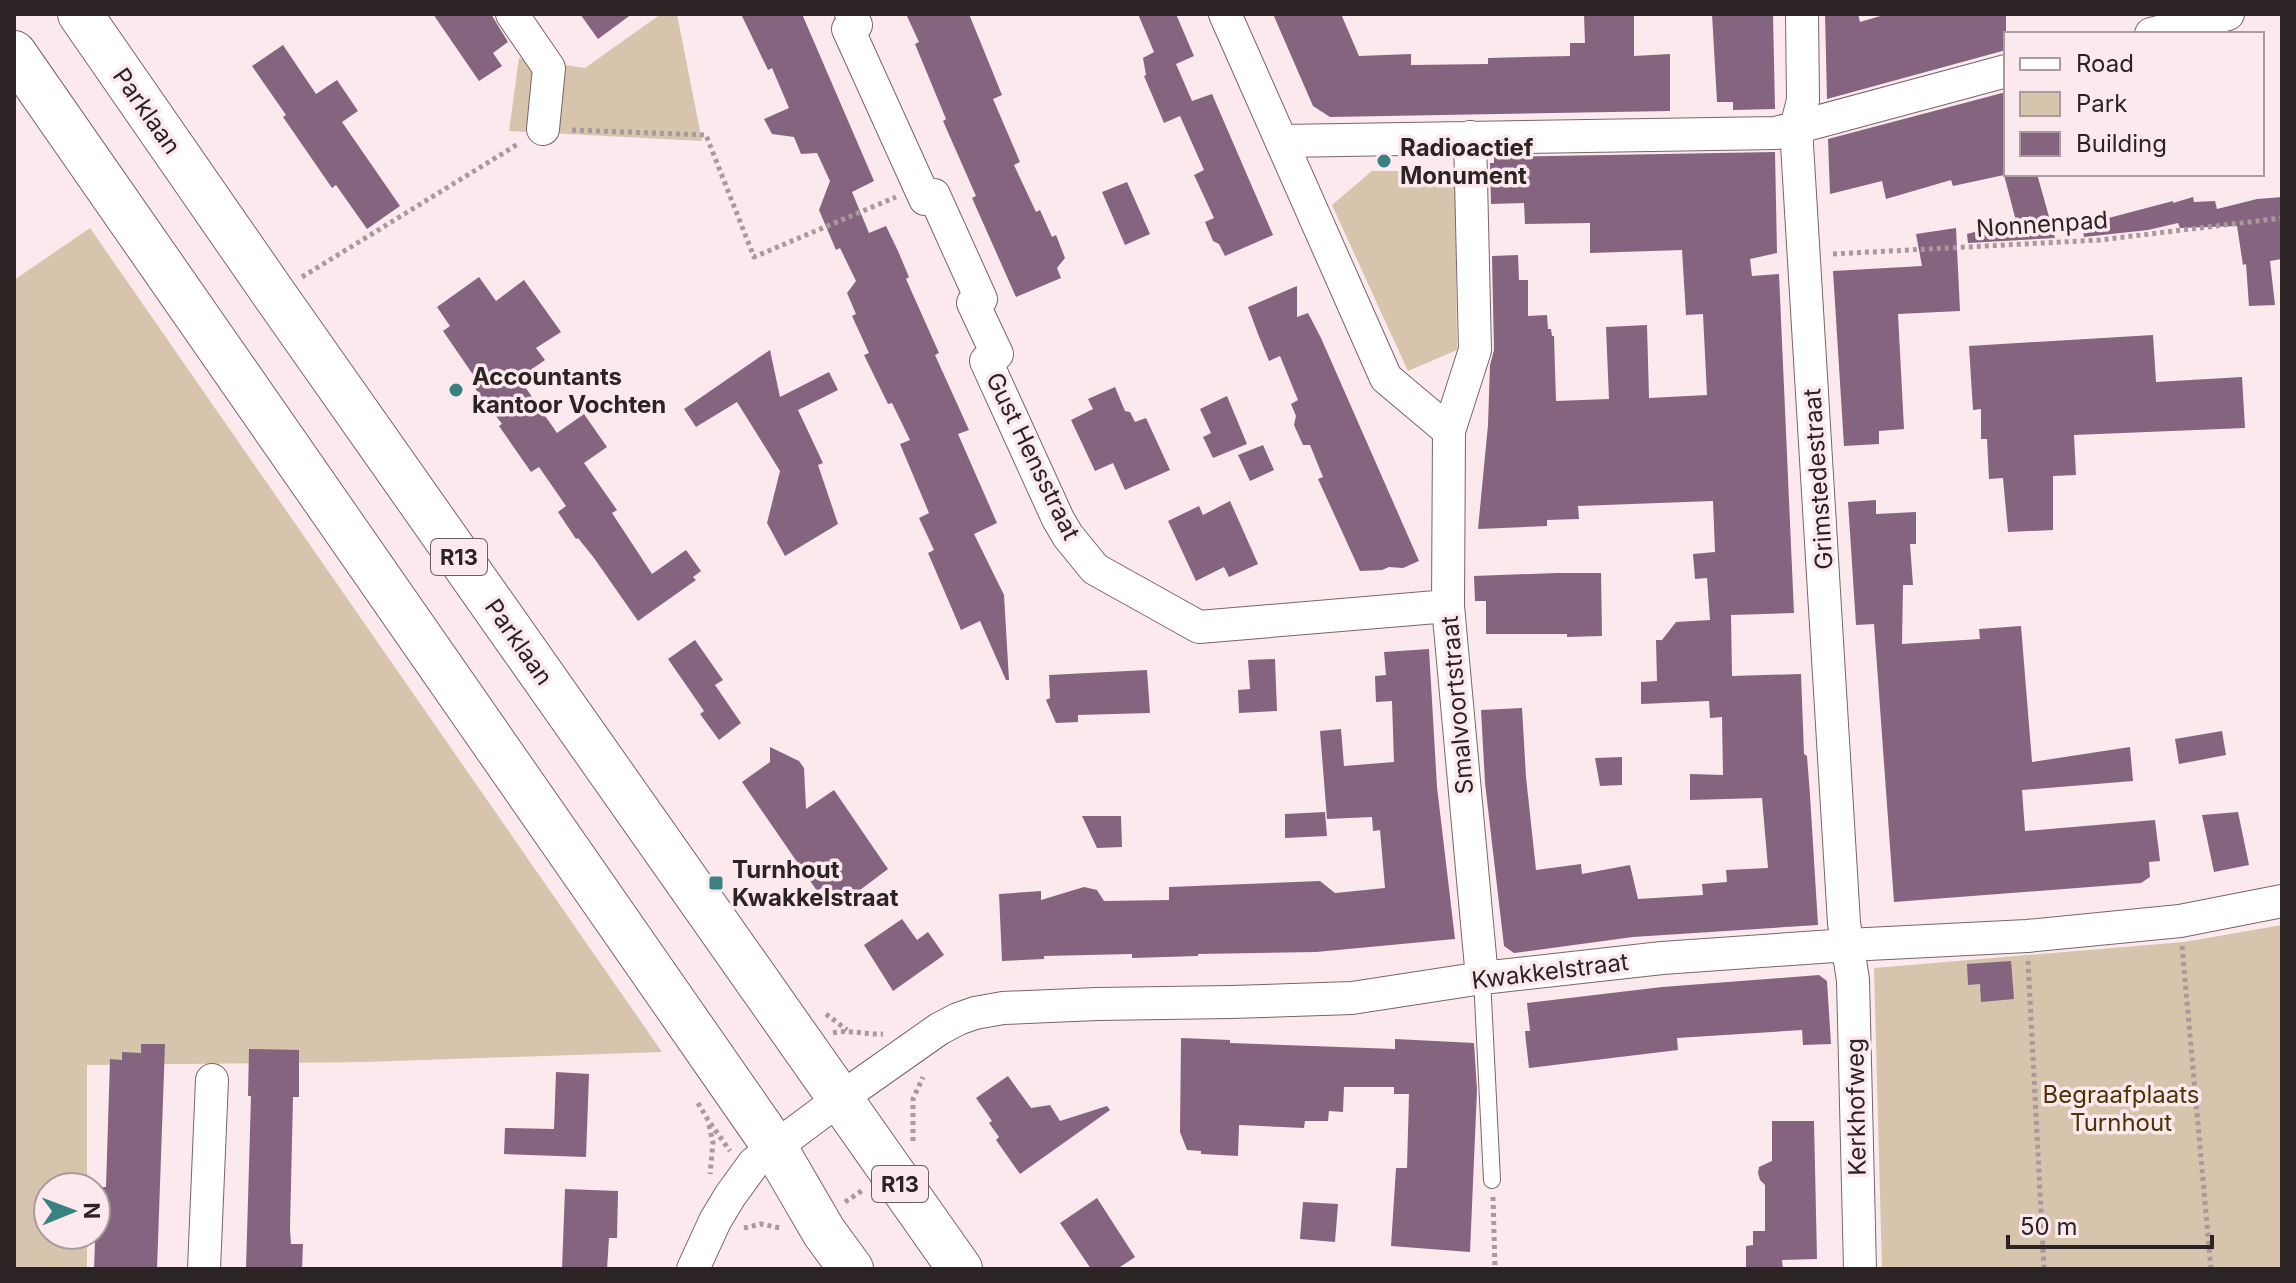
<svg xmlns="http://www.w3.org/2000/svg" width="2296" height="1283" font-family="Inter,sans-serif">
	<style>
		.green { fill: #d6c4ac }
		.building { fill: #856480 }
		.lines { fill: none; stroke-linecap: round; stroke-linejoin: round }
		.service-casing { stroke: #796569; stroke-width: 18 }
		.minor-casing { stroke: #796569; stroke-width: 34 }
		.primary-casing { stroke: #796569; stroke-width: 46 }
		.path { stroke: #a8999c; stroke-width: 5; stroke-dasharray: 4 4; stroke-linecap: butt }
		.service { stroke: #fff; stroke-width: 16 }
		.minor { stroke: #fff; stroke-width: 32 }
		.primary { stroke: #fff; stroke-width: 44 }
		.poi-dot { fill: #398281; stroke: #fce9ed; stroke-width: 3 }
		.labels { text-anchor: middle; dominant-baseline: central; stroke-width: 7; stroke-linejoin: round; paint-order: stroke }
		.shield { fill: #fce9ed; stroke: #6a5e60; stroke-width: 2 }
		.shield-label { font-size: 22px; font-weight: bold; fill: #2b2324 }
		.street-label { font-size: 24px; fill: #2b2324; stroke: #fce9ed }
		.poi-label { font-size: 24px; font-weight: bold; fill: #2b2324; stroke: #fce9ed; text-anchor: start }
		.park-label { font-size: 24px; fill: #4e3303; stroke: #fce9ed }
	</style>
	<rect width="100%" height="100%" fill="#fce9ed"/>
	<path class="green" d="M661,14H677L702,141L509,131L519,58L585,68Z
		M1372,171H1455L1457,350L1408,371L1332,205Z
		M90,228L662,1052L365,1062L87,1065V1187H48V1235H87V1269H14V280Z
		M2282,925V1269H1882L1874,968L2184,942Z"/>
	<path class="building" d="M433,14H491L508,42L493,53L502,66L479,81Z
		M580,14H632L598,39Z
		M741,14H802L874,181L852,192L869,233L886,226L898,251L909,277L906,279L939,353L935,355L969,430L958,434L997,523L974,534L1004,595L1009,680H1006L980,621L961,630L928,553L934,550L919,518L929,513L900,444L910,440L892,403L888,404L864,355L869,353L852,316L856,314L847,293L856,281L840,248L836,250L819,210L830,181L817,153L801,154L794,137L772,134L764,119L789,108L772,68L768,70Z
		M906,14H969L1002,95L993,99L1020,162L1014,165L1036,212L1040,210L1052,237L1056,235L1065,258L1057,268L1061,278L1016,297L972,198L976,196L943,121L946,119L915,44L919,42Z
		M1138,14H1176L1194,56L1176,64L1192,101L1212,94L1273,235L1225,256L1219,244L1213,241L1205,222L1214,218L1194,175L1204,170L1180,116L1164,123L1144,76L1146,75L1143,58L1154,52Z
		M1273,14H1341L1359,56L1411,54V65L1488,64V58L1570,56V43H1585L1584,14H1634V56L1670,54V111L1330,117L1313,106Z
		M1712,14H1773L1775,109L1733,110V102H1717Z
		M1825,14H1858L1860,22L1887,14H2006V50L1827,99Z
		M283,45L316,94L337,80L358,111L342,122L400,206L367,229L336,185L332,188L283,117L286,115L252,66Z
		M2006,92V174H2037L2055,238L1968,243L1967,234L2016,221L2004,175L1953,186L1951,180L1886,199L1882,181L1830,194L1828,139Z
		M1775,152L1777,253L1750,259L1752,276L1779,274L1794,613L1731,615L1732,676L1801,674L1804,754L1807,756L1810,795L1818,925L1633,937L1514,953L1504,946L1485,783L1481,710L1522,708L1526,777L1536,870L1581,864L1582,874L1630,865L1638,899L1703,895L1702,884L1727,882L1726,870L1768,868L1762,798L1690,800V774L1723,775L1722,717L1710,718L1709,701L1641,704V682L1657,681L1656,640H1662L1676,622L1710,620L1707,578L1695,579L1693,554L1715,552L1713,501L1578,506L1579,519L1547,520V526L1478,529L1488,425L1490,365L1494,350L1492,256L1518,255L1519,280H1528V316L1547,315L1548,329H1551L1552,336H1554L1556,401L1609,399L1606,327L1647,325L1649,398L1707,395L1703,314L1686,315L1682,250L1590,253V223L1525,224L1524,203L1491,204L1490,163H1494V157Z
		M1127,182L1150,234L1125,245L1102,192Z
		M2193,197L2194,202L2215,201L2217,209L2257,199L2282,197V259L2270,261L2275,305L2249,306L2246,264L2243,265L2237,226L2180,228L2178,223L2148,230L2084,237L2082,225L2173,201V203Z
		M1956,228L1960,311L1898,314L1904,429L1879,431V444L1844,446L1833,271L1922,266L1916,234Z
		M479,277L496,301L524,280L561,332L536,348L545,360L519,378L557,433L584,414L607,447L584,463L617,510L612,513L652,574L686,550L701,571L693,577L696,580L638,621L594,558L578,538L576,539L558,512L566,506L539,467L531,472L499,426L502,424L474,387L476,379L443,331L450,326L437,307Z
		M1297,286V317L1308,313L1321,338L1419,561L1403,568L1389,567L1382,570L1360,571L1318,479L1323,477L1310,445H1303L1294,425L1296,416L1291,404L1298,400L1280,356L1269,361L1258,334L1248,307Z
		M2153,335L2156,382L2242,377L2245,428L2074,435L2076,475L2053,476V530L2008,532L2003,478L1989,479L1987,439H1981V409L1973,410L1969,346Z
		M770,350L780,397L829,372L838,390L798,410L823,463L818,465L838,524L785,556L767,523L780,471L737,402L696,427L684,409Z
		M1115,387L1125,411L1130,412L1135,422L1146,418L1170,470L1125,490L1113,463L1095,471L1071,420L1093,409L1088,399Z
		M1227,396L1247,444L1213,458L1203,437L1211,433L1200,409Z
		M1263,445L1274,470L1250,481L1238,455Z
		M1876,500V514L1916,512V544H1910L1913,585H1903L1902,644L1980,639L1979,629L2021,626L2032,762L2130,747L2133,781L2022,790L2025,831L2155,820L2160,861L2149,862L2150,877L2141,883L1894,902L1874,624L1856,625L1848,502Z
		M1230,501L1258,564L1229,577L1224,567L1196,581L1168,521L1199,506L1203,515Z
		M1557,573H1601L1602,636L1567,637V634H1486V601H1475L1474,576Z
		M695,640L723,680L715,685L741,723L719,740L700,714L704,711L668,659Z
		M1429,649L1437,787L1455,939L1316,952L1198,954V956L1132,958V954L1044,956V959L1002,961L999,894L1041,891V900L1084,887L1097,890L1104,901L1169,900V887L1320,881L1335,893L1385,888L1380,830L1373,831L1372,817L1327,819L1320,731L1341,729L1344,766L1394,762L1392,701L1376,702L1375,676L1386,675L1384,652Z
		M1275,659L1277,711L1239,713L1238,690L1250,689L1248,660Z
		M1147,670L1150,713L1078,715V722L1056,723L1046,700L1050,698L1049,675Z
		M2222,731L2226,755L2179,764L2175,739Z
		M770,747L799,761L804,768L806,809L834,790L888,869L840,905L826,885L817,891L742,782L770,762Z
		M1622,757V785L1600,786L1595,758Z
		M1325,812L1327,836L1285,838V814Z
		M2238,812L2249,865L2214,872L2202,815Z
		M1082,816H1121L1122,847L1097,848Z
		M902,919L917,940L928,932L944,955L893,991L864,945Z
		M2011,961L2014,999L1981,1002L1980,984L1968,985L1967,964Z
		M1819,975L1827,981L1831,1044L1803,1045L1802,1030L1677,1038L1678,1050L1529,1068L1526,1042L1525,1031H1530L1527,1003L1662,987Z
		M1181,1038L1230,1040V1043L1395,1049V1039L1474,1043L1477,1090L1470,1252L1391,1246L1396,1168H1407L1409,1094H1394V1087H1344L1343,1112L1329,1111L1328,1121H1305L1304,1128L1239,1125L1238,1156L1201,1154V1151L1187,1150L1180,1132Z
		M141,1044H165L157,1269H94L97,1187H106L110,1059L122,1060V1052L141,1053Z
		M249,1049L299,1050V1097H293L290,1228L291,1244H303L302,1269H246L251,1096H248Z
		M556,1072L589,1074L586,1157L504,1154L505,1128L554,1129Z
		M1008,1076L1031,1108L1050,1105L1060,1121L1107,1106L1110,1110L1020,1174L996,1140L999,1137L989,1123L992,1121L976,1098Z
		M1772,1121H1814L1817,1259L1782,1260L1783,1269H1746V1246L1753,1245V1231H1765V1185L1760,1180L1758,1173L1759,1167L1772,1161Z
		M565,1189L618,1191L617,1238H609L607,1269H562Z
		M1097,1198L1135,1257L1117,1269H1091L1060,1223Z
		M1303,1202L1338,1204L1335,1242L1300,1239Z"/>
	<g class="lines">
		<g class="service-casing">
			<path id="service" d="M1482,978L1492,1180"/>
		</g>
		<g class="minor-casing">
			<path id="minor" d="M512,14L549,68L543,129
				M851,14L856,25L848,29L925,199L934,195L981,299L973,303L997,354L986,361L1058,519L1068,536L1095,569L1199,627L1448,606
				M1225,14L1386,378L1449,431
				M1802,14L1803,100L1796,128L1844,923L1853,980L1860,1269
				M2151,34L2228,14
				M1470,137L1475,350L1449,431L1448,606L1482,978
				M1282,141L1776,133L2006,71
				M204,1269L212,1080
				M693,1269L715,1221L730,1196L754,1163L841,1098L939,1029L958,1019L975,1013L1003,1008L1097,1004L1231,1002L1352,998L1482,978L1662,958L1848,945L2027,936L2180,921L2282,901"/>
		</g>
		<g class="primary-casing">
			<path id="primary" d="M80,14L274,294L960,1269
				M14,53L774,1146L824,1232L851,1269"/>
		</g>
		<path class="path" d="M572,130L706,135L754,257L896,197
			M1833,254L2100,240L2282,218
			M302,277L518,144
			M2182,946L2211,1269
			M2028,961L2044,1269
			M826,1014L847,1030
			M833,1033C850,1029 866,1035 883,1034
			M698,1103L708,1120L730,1151
			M709,1125L713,1143L710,1174
			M913,1141V1099L923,1077
			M1493,1197L1495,1269
			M845,1202L863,1190
			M744,1228L761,1224L780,1228"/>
		<use href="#service" class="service"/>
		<use href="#minor" class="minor"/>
		<use href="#primary" class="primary"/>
	</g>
	<g class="poi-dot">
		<circle cx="1384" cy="161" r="8"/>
		<circle cx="456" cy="390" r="8"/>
		<rect x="708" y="875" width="16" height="16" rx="4"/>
	</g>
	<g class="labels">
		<g class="shield">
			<rect x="431" y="539" width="56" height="36" rx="6"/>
			<rect x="872" y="1166" width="56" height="36" rx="6"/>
		</g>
		<g class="shield-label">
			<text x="459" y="557">R13</text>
			<text x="900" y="1184">R13</text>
		</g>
		<g class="street-label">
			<text transform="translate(147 111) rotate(55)">Parklaan</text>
			<text transform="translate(2042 224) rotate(-4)">Nonnenpad</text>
			<text transform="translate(1033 456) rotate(64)">Gust Hensstraat</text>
			<text transform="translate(1818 479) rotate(-94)">Grimstedestraat</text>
			<text transform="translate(519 642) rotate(55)">Parklaan</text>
			<text transform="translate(1457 705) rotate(-95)">Smalvoortstraat</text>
			<text transform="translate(1550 971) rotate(-7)">Kwakkelstraat</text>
			<text transform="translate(1856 1107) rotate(-91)">Kerkhofweg</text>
		</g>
		<g class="poi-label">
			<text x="1400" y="147">Radioactief<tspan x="1400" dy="28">Monument</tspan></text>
			<text x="472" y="376">Accountants<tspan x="472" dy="28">kantoor Vochten</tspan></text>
			<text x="732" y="869">Turnhout<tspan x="732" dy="28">Kwakkelstraat</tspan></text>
		</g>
		<g class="park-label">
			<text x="2121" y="1094">Begraafplaats<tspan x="2121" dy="28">Turnhout</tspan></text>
		</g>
	</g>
	<rect width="2296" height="1283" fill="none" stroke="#2b2324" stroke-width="32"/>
	<rect x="2004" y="32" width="260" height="144" fill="#fce9ed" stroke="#a89a9d" stroke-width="2"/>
	<rect x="2020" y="58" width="40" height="12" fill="#ffffff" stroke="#a89a9d" stroke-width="2"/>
	<text x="2076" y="72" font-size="24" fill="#2b2324">Road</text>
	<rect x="2020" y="92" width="40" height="24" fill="#d6c4ac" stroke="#a89a9d" stroke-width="2"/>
	<text x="2076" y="112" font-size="24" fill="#2b2324">Park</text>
	<rect x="2020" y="132" width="40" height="24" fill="#856480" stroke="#a89a9d" stroke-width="2"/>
	<text x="2076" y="152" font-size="24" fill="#2b2324">Building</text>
	<g transform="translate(72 1211) rotate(89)"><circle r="38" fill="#fce9ed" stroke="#a89a9d" stroke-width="2"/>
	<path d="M0-6L14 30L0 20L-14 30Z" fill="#398281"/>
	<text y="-12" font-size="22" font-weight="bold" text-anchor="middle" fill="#2b2324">N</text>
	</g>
	<path d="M2008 1235v12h204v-12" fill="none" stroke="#2b2324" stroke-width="4"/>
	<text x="2020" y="1235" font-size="24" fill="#2b2324" stroke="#fce9ed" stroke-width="6" paint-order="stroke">50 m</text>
</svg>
